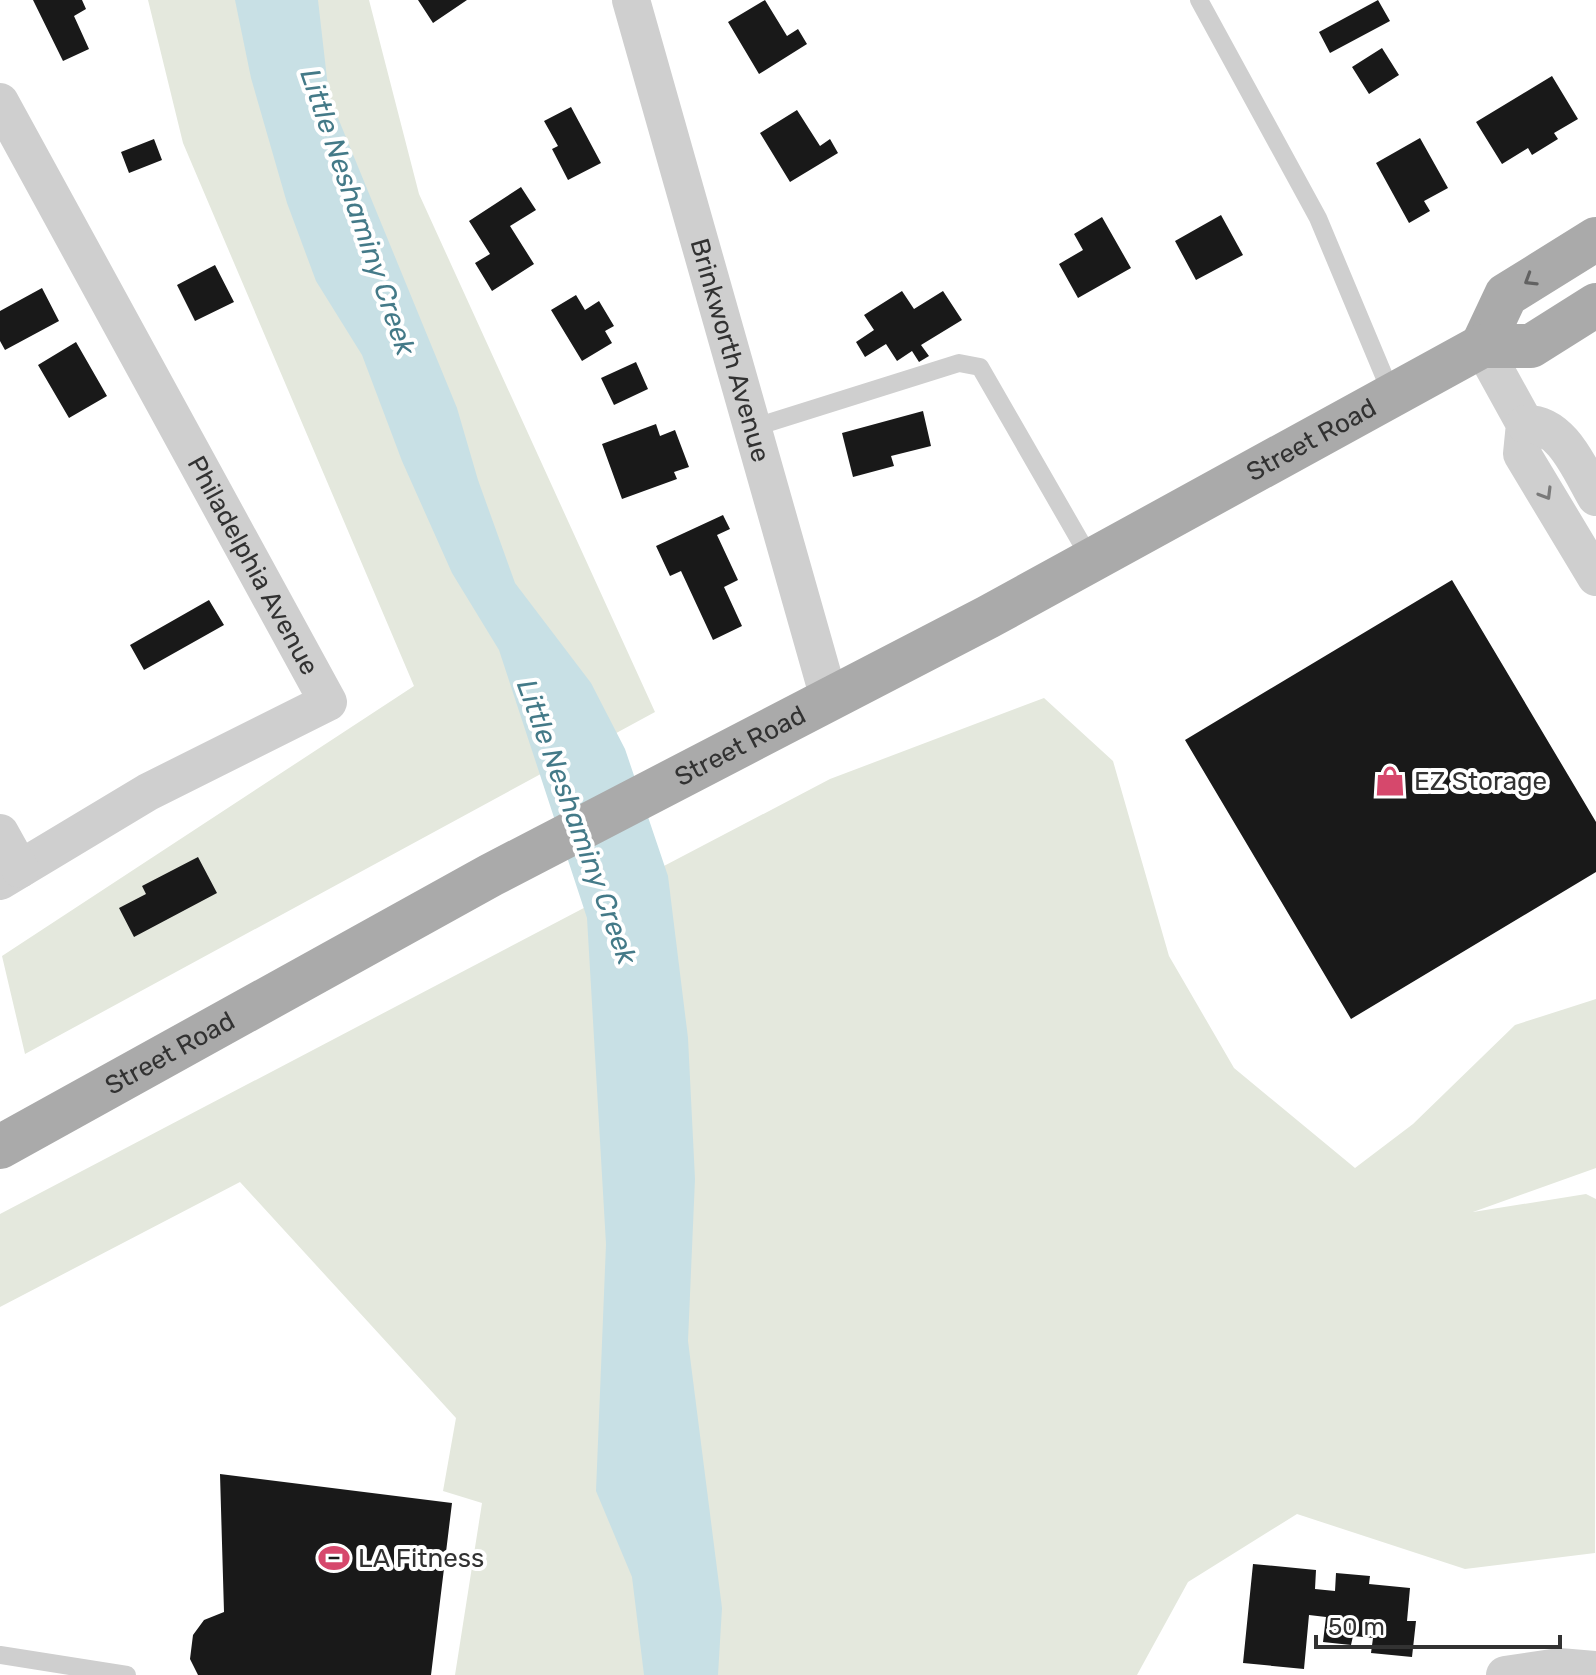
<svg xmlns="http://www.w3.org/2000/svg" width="1596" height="1675" font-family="Rubik,sans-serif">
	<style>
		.green { fill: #e4e8dd }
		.water { fill: #c8e0e5 }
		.building { fill: #191919 }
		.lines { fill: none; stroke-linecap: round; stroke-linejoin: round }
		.lane { stroke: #cfcfcf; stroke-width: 18 }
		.street { stroke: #cfcfcf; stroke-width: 38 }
		.primary { stroke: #aaa; stroke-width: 44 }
		.oneway { stroke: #626262 }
		.oneway2 { stroke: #797979 }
		.labels { text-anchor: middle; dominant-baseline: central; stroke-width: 8; stroke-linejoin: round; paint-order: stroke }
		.street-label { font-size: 26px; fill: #323232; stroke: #fff }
		.poi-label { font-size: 26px; fill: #323232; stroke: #fff; text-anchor: start }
		.water-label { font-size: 28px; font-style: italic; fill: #447a88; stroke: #fff }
	</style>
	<rect width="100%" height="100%" fill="#fff"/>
	<path class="green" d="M148,0H369L419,194L655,712L25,1054L2,956L414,686L183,143Z
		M1044,698L1113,761L1169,956L1234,1068L1355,1168L1413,1124L1515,1025L1596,999V1168L1473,1212L1586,1194L1596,1199L1595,1553L1465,1569L1297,1514L1188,1582L1137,1675H455L482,1503L443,1491L456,1418L240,1182L0,1307V1214L830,779Z"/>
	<path class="water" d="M235,0H318L329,96L457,408L478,480L515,583L591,683L625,749L668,876L688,1038L695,1179L688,1341L722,1608L718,1675H644L632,1577L596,1491L606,1244L587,918L499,650L452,573L402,461L362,355L316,281L287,203L251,78Z"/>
	<path class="building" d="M33,0H82L86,9L74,16L89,49L63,61Z
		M418,0H467L433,23Z
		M765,0L787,36L798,29L807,44L759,74L728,22Z
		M1378,0L1390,21L1330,53L1319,32Z
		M1382,48L1399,75L1369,94L1352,67Z
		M1552,76L1578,119L1554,133L1558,139L1532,155L1528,148L1502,164L1476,122Z
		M571,107L601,163L568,180L552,149L558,146L544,121Z
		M797,110L820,146L830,139L838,153L790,182L760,133Z
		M1420,138L1448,188L1424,201L1430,211L1409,223L1376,163Z
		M154,139L162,160L129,173L121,152Z
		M521,187L536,210L510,226L534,264L492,291L475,263L490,254L469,221Z
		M1221,215L1243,255L1196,280L1175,241Z
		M1102,217L1131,268L1078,298L1059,264L1083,250L1074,234Z
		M215,265L234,302L195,321L177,285Z
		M42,288L59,321L5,350L0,341V311Z
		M902,291L914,309L943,291L962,320L921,345L929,356L919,362L912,351L897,361L886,344L865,357L856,342L874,330L864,315Z
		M576,295L585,310L599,301L614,326L605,331L612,343L582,361L551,310Z
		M76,342L107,396L69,418L38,365Z
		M636,362L648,389L614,405L601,378Z
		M923,411L931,446L891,456L894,466L853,477L842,433Z
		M656,424L660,436L675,430L689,467L674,472L677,479L622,499L602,444Z
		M723,515L730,529L717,535L738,580L724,587L742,626L713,640L681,571L670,576L656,546Z
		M1452,580L1596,822V872L1351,1019L1185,740Z
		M209,600L224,625L144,670L130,645Z
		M198,857L217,893L134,937L119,908L146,894L142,886Z
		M220,1474L452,1503L431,1675H198L190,1659L193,1635L204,1620L224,1612Z
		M1253,1564L1316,1570L1315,1589L1335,1591L1336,1573L1370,1576L1369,1584L1410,1588L1407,1621H1416L1412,1657L1371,1653L1373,1638L1353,1636L1351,1645L1323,1642L1326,1617L1309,1615L1304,1669L1243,1663Z"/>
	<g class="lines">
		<path class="lane" d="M1199,0L1318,218L1392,395
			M752,428L959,363L980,367L1091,560
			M0,1655L127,1675"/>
		<g class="street">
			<path id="s1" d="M631,0L829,698"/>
			<path id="s2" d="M0,102L328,702L148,792L0,881"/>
			<path d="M1482,346L1525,424L1522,454L1596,577"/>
			<path d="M1525,424C1562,422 1580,470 1596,497"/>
			<path d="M0,833L20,869"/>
			<path d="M1505,1675L1559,1667L1596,1670"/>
		</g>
		<g class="primary">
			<path d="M1482,346L1506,295L1596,239"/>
			<path id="s3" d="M0,1147L491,875L988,617L1482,346H1531L1596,305"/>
		</g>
	</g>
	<defs><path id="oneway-chevron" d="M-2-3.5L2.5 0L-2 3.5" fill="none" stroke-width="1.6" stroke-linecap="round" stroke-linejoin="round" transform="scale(2)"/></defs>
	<use class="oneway" href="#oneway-chevron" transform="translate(1530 280) rotate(148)"/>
	<use class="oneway2" href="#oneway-chevron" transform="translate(1546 494) rotate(59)"/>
	<defs>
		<g id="shop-bare" transform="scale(2.4)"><path d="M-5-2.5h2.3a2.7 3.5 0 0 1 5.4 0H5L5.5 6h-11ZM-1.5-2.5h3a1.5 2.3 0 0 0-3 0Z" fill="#d6486c" stroke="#fff" stroke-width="2.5" paint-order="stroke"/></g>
		<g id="stadium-bare" transform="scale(2.4)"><path d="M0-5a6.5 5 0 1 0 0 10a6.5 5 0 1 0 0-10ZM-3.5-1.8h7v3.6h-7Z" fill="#d6486c" stroke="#fff" stroke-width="2.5" paint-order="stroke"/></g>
	</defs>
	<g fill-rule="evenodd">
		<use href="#shop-bare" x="1390" y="781"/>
		<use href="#stadium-bare" x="334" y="1558"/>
	</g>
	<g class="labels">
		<g class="street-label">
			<text stroke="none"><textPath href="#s1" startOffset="364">Brinkworth Avenue</textPath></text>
			<text stroke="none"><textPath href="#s3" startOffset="1490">Street Road</textPath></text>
			<text stroke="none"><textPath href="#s2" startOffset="528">Philadelphia Avenue</textPath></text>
			<text stroke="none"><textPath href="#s3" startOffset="842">Street Road</textPath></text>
			<text stroke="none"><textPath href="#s3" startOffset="194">Street Road</textPath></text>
		</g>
		<g class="poi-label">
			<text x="1414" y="781">EZ Storage</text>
			<text x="358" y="1558">LA Fitness</text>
		</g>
		<g class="water-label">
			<text transform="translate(358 212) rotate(71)">Little Neshaminy Creek</text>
			<text transform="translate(577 822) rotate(70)">Little Neshaminy Creek</text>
		</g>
	</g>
	<path d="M1316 1635v12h244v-12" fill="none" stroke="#323232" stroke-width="4"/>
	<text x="1328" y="1635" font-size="24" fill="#323232" stroke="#ffffff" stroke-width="6" paint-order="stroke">50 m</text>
</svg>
